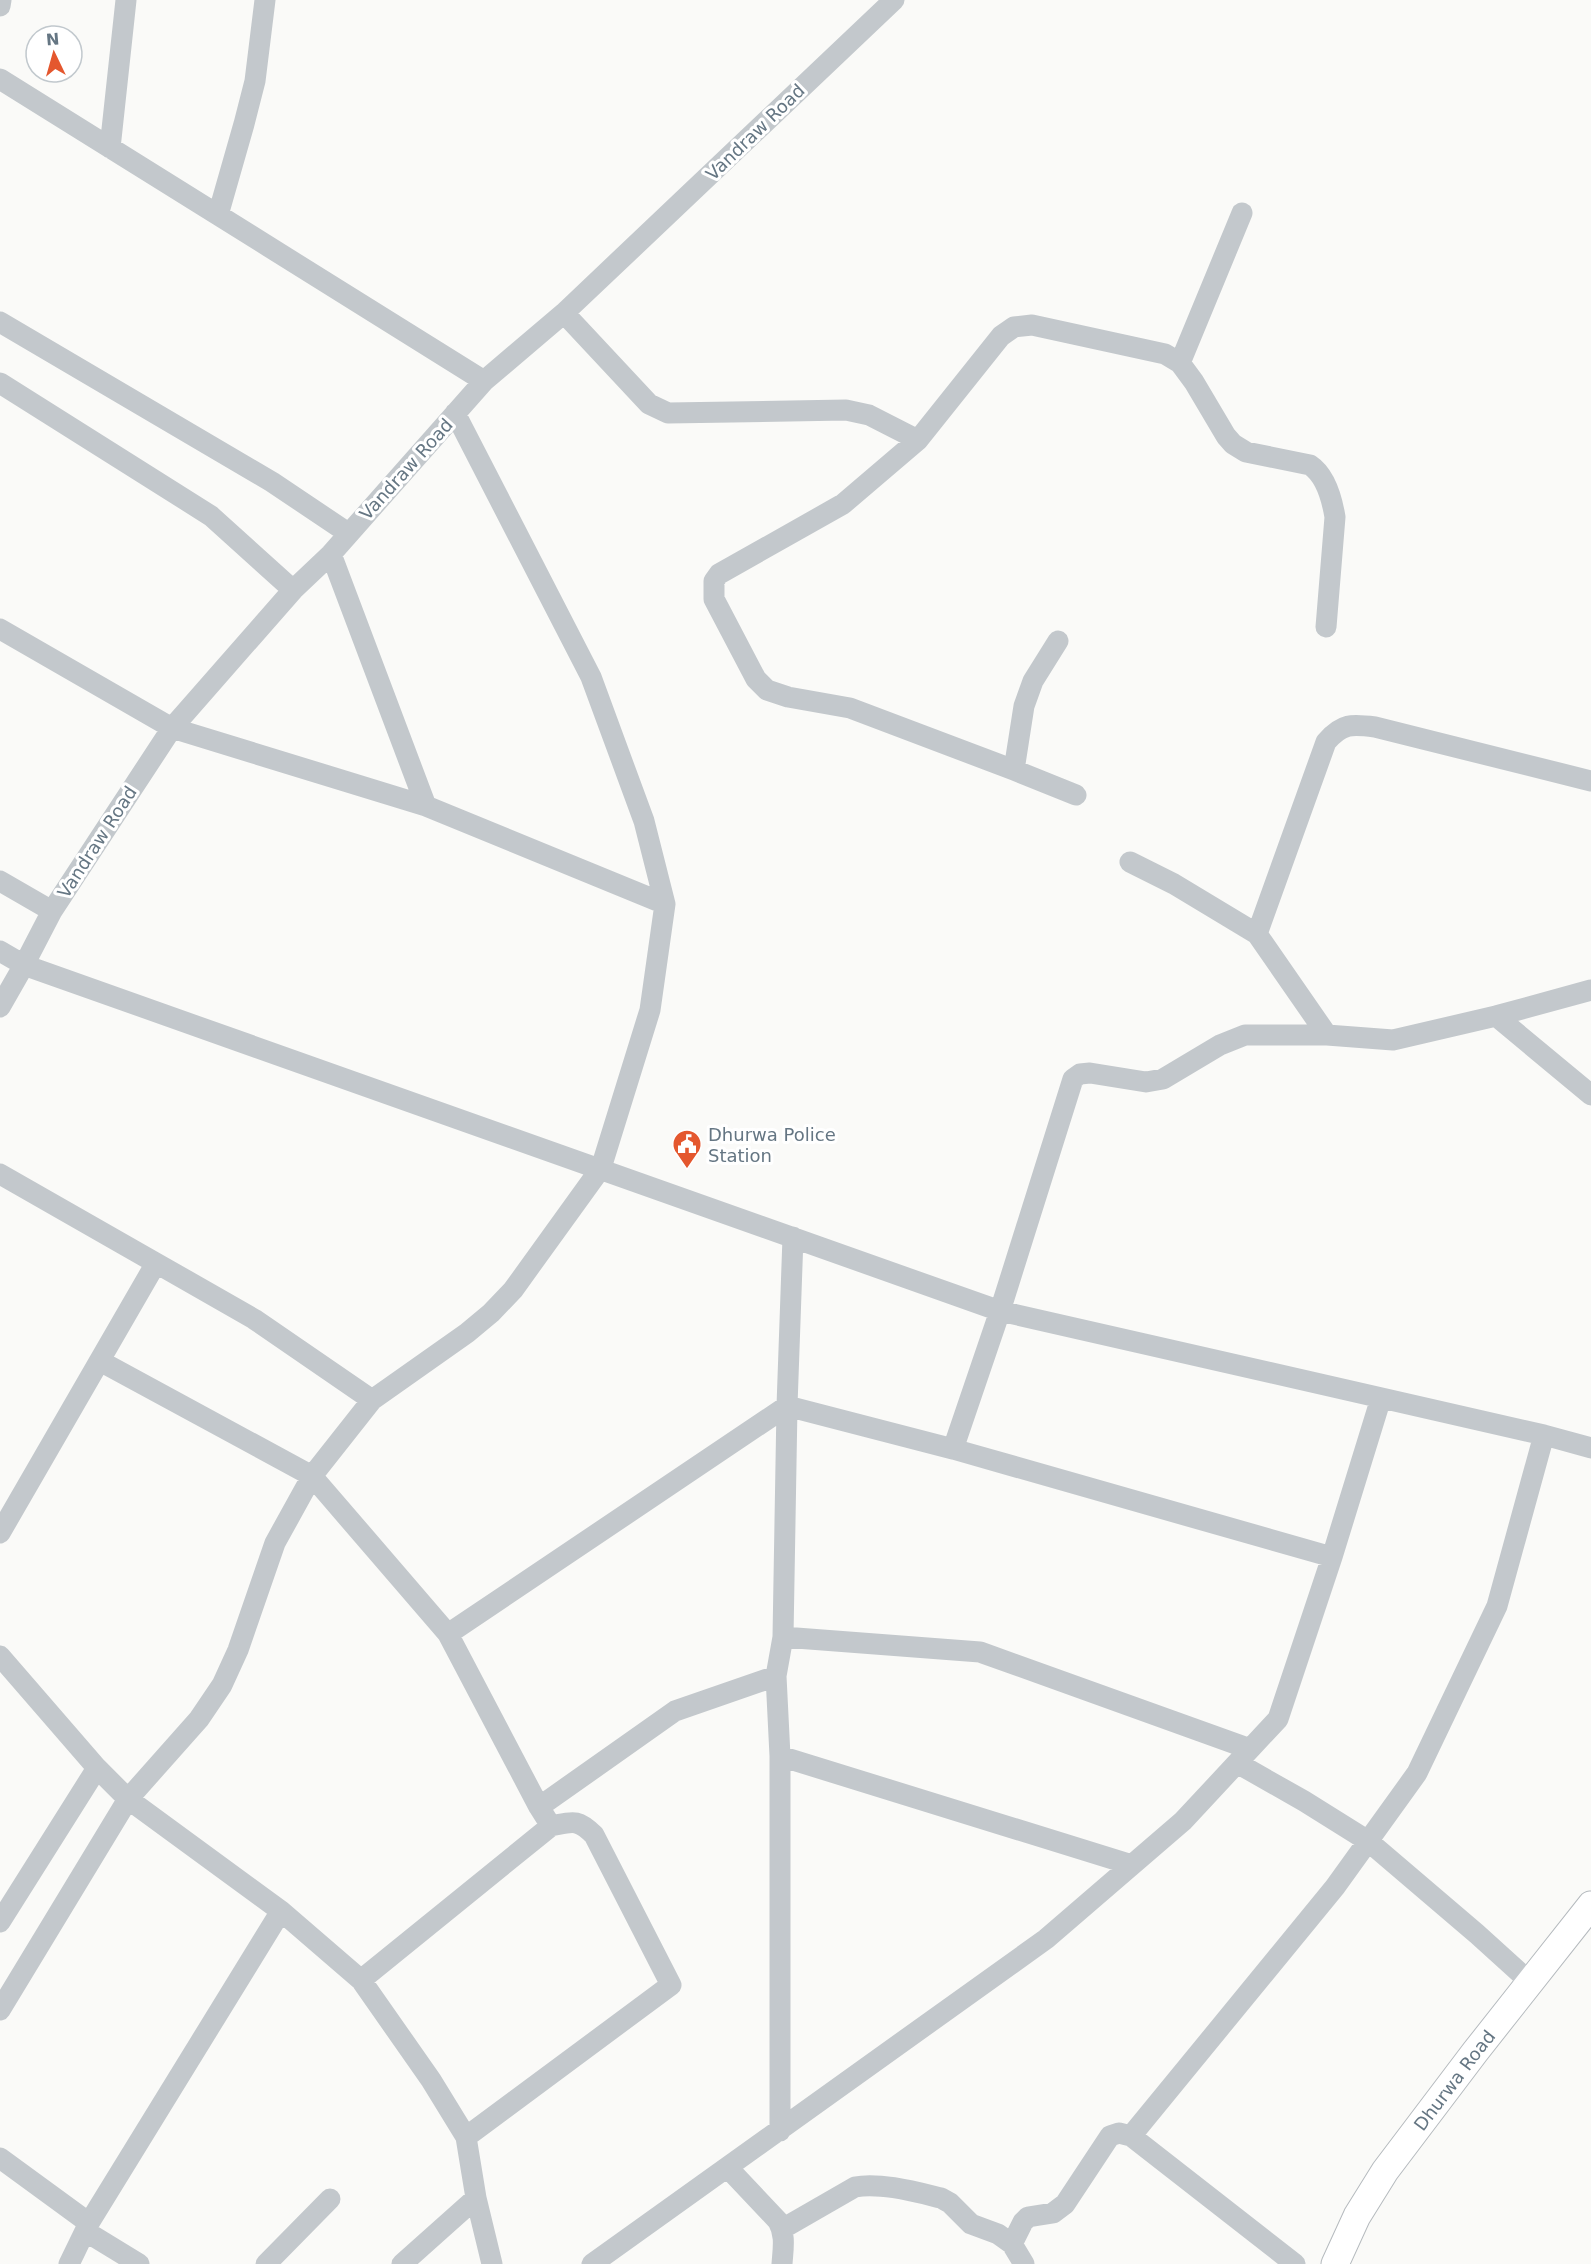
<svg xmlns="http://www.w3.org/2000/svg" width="1591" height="2264" font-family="'DejaVu Sans',sans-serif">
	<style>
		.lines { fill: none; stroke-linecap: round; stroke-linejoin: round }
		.major-casing { stroke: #b5babe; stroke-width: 29 }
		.minor { stroke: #c3c8cc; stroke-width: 21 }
		.major { stroke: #fff; stroke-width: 27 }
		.labels { text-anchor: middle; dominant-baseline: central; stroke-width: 6; stroke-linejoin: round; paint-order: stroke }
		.street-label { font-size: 18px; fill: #657683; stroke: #fff }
		.poi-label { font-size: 18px; fill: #657683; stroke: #fff; text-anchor: start }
	</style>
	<rect width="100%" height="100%" fill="#fafaf8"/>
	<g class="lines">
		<g class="major-casing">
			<g id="major">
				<path id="s1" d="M1335,2264L1357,2216L1385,2171L1475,2052L1591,1905"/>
			</g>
		</g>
		<path class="minor" d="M0,6L1,0
			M0,79L484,381
			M110,148L126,0
			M218,215L244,124L255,81L265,0
			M564,313L649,404L668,413L846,410L869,415L918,440
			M0,322L272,482L348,533
			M1180,363L1242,213
			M0,383L211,516L293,590
			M331,554L426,806
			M0,629L172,728L426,806L665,904
			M1014,770L1024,706L1033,681L1058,641
			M1076,795L1014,770L850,708L788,697L767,690L756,679L714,599V581L719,574L843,504L918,440L1001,336L1014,327L1032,325L1165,354L1180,363L1194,382L1226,436L1233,444L1246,452L1310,465C1325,475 1332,499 1335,517L1326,627
			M1130,862L1174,884L1257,934L1327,1035
			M0,881L52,911
			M1257,934L1326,742C1342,723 1352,724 1375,727L1591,781
			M0,951L24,965L1000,1311L1544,1435L1591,1448
			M0,1007L24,965L52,911L172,728L293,590L331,554L484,381L564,313L894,0
			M1496,1016L1591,1095
			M0,1174L156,1263L0,1533
			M156,1263L254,1319L372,1400
			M100,1361L312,1476L448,1634L539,1807L551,1826L361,1980
			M953,1449L1000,1311L1073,1079L1080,1074L1090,1073L1146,1082L1163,1079L1220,1045L1245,1035H1327L1393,1040L1496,1016L1591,990
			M448,1634L787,1406L953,1449L1332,1557
			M783,1637L980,1652L1250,1749
			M0,1656L97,1768L128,1799L281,1911L361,1980L431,2080L466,2137L476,2198L492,2264
			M780,1756L1132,1865
			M1237,1763L1304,1801L1368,1841L1477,1934L1530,1982
			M539,1807L675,1711L776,1676
			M0,1922L97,1768
			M0,2010L128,1799L199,1719L222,1685L238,1650L275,1543L312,1476L372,1400L467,1333L491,1313L513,1290L601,1168L650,1010L665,904L644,821L591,677L455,413
			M780,2131V1756L776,1676L783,1637L787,1406L793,1237
			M466,2137L671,1985L594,1835C577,1818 572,1822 551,1826
			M0,2158L89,2223
			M728,2168L778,2221C786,2235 783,2249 782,2264
			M782,2229L855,2187C879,2182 916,2192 941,2198L950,2203L971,2224L998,2234L1012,2244L1024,2264
			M1012,2244L1023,2222L1028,2217L1053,2213L1065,2204L1110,2136L1119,2133L1131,2136
			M69,2264L85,2231
			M139,2264L85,2231L89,2223L281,1911
			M266,2264L330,2199
			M402,2264L476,2198
			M592,2264L1046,1939L1183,1821L1278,1719L1332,1557L1381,1398
			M1295,2264L1131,2136L1335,1887L1417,1773L1497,1606L1544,1435"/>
		<use href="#major" class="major"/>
	</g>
	<defs>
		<g id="civic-pin" transform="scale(1.5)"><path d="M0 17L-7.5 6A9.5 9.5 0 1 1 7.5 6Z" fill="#e4572e" stroke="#fff"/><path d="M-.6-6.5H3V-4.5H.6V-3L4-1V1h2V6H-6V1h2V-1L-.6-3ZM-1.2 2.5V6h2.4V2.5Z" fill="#fff"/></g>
	</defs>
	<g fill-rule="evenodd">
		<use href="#civic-pin" x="687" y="1144"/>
	</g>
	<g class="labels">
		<g class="street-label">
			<text transform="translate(755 132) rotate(-44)">Vandraw Road</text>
			<text transform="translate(406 469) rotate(-48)">Vandraw Road</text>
			<text transform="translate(97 842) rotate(-57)">Vandraw Road</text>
			<text stroke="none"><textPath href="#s1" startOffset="220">Dhurwa Road</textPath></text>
		</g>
		<g class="poi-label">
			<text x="708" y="1134">Dhurwa Police<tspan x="708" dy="21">Station</tspan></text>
		</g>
	</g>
	<g transform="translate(54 54) rotate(355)"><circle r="28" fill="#ffffff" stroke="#c1c8cd" stroke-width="1.5"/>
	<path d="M0-4.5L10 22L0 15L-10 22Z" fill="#e4572e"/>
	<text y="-9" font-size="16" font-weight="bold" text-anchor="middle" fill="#657683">N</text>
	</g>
</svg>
